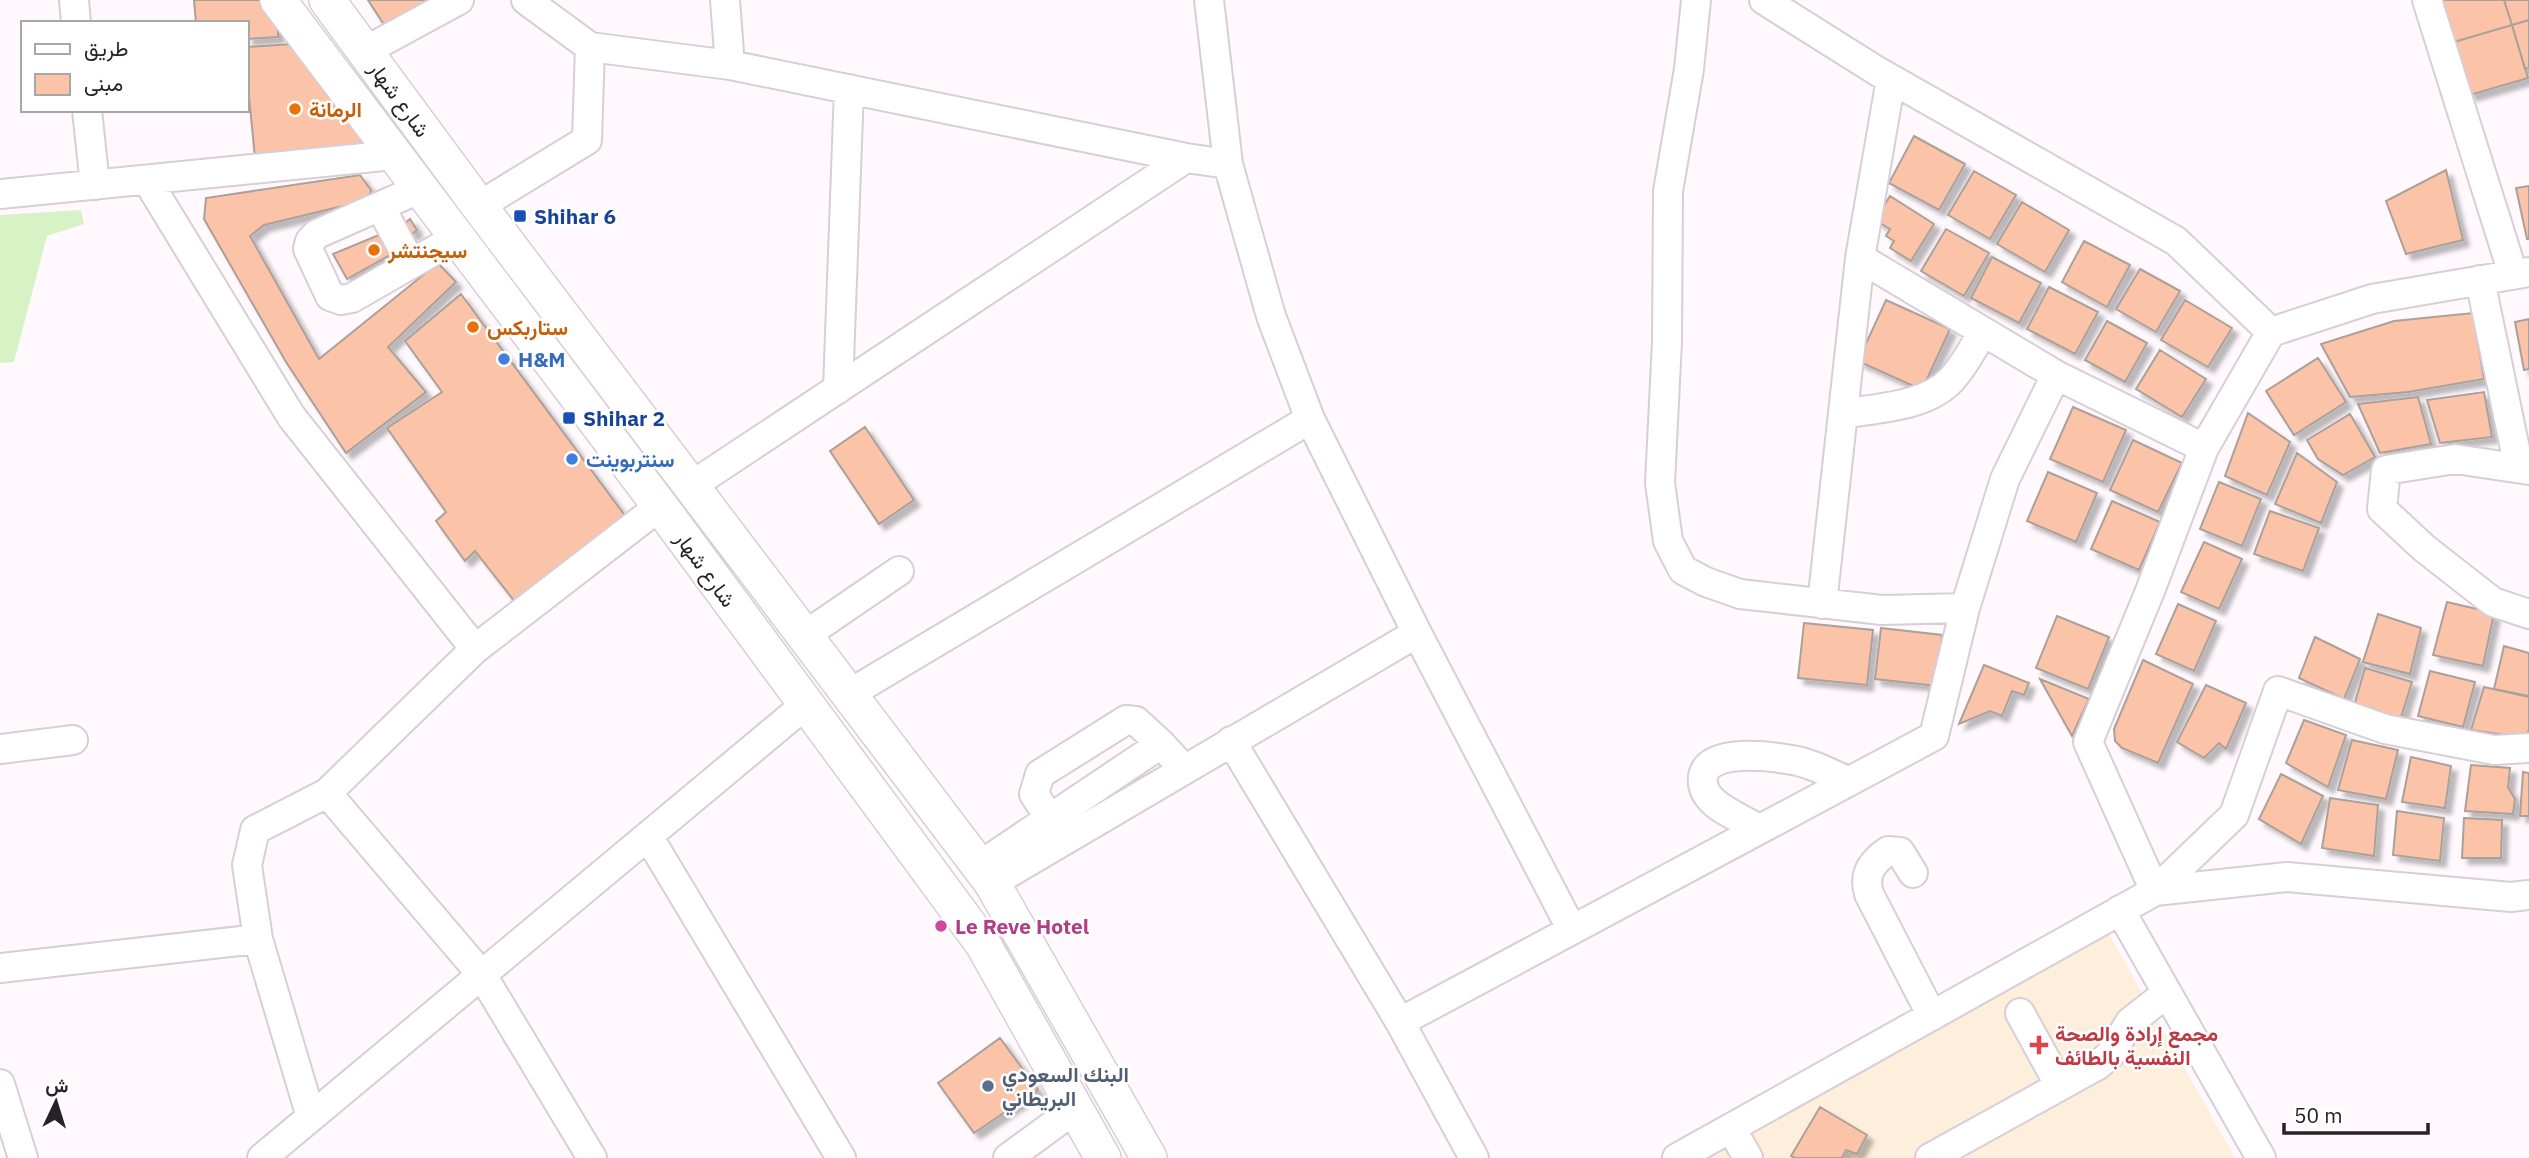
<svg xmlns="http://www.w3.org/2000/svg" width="2529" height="1158" font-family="'IBM Plex Sans',Vazirmatn,sans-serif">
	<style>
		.medical { fill: #feeedc }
		.green { fill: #d7f3c5 }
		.building { fill: #fbc3a7; stroke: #aba09a; stroke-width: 2; filter: url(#shadow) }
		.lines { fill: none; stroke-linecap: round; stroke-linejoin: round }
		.minor-casing { stroke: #d7ced6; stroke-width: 32 }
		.major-casing { stroke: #d7ced6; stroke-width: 38 }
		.minor { stroke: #fff; stroke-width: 28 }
		.major { stroke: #fff; stroke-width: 35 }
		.food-dot { fill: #e8710a; stroke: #fff; stroke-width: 2.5 }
		.transit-dot { fill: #1a4fb4; stroke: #fff; stroke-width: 2.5 }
		.shop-dot { fill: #3f7fe0; stroke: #fff; stroke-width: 2.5 }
		.hotel-dot { fill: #d1479c; stroke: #fff; stroke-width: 2.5 }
		.health-dot { fill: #e0444e; stroke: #fff; stroke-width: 2.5 }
		.service-dot { fill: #5c6f8a; stroke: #fff; stroke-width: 2.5 }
		.labels { text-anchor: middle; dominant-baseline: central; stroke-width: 5; stroke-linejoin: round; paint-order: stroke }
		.street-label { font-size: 21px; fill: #262225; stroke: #fff }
		.food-label { font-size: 21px; font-weight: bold; fill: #c56008; stroke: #fff; text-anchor: start }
		.transit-label { font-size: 21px; font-weight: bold; fill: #164399; stroke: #fff; text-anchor: start }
		.shop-label { font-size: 21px; font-weight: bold; fill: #366cbe; stroke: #fff; text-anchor: start }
		.hotel-label { font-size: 21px; font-weight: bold; fill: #b23c85; stroke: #fff; text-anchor: start }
		.health-label { font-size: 21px; font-weight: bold; fill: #be3a42; stroke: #fff; text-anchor: start }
		.service-label { font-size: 21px; font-weight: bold; fill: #4e5e75; stroke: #fff; text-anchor: start }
	</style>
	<defs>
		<filter id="shadow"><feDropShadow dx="6" dy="6" stdDeviation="2" flood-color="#0004"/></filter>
	</defs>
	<rect width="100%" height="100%" fill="#fff9fe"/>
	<path class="medical" d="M2108,932L2235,1158H1705Z"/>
	<path class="green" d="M81,210L84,224L47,236L14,362L0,363V215Z"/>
	<path class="building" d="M194,0H262L278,20V37L247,39V23H196Z
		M368,0H440L390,34Z
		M2440,0H2504L2512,25L2454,42Z
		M2504,0H2529V20L2512,25Z
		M2529,20V68L2525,69L2512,25Z
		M2512,25L2528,78L2470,95L2454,42Z
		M293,44L364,143L255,158L247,76V47Z
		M1914,136L1965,164L1939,210L1889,183Z
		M2446,170L2463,240L2406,254L2386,201Z
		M1974,171L2016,195L1990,239L1948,215Z
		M360,175L371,190L368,200L264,225L250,236L319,359L438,263L456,282L388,347L426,392L346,453L286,362L204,219L206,198Z
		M2529,186V239H2527L2516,188Z
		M1890,196L1934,224L1911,261L1890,248L1894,241L1886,236L1890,229L1875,220Z
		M2022,202L2069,230L2045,272L1997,244Z
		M410,219L417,230L411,235L404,224Z
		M1946,229L1989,253L1964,296L1921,271Z
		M386,232L397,251L347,279L333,254Z
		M2084,241L2130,265L2107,307L2062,282Z
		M1992,257L2041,283L2019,323L1971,298Z
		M2140,269L2180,291L2156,332L2116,309Z
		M2049,287L2098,312L2075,354L2027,329Z
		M461,294L626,517L515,602L475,551L465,561L436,521L446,512L387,428L442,392L405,341Z
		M1886,300L1950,329L1922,390L1858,361Z
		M2185,300L2232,328L2208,367L2161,340Z
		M2473,313L2484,379L2408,392L2350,397L2321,344L2394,321Z
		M2529,319V369L2524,370L2515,322Z
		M2107,321L2147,343L2125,382L2085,360Z
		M2160,350L2206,379L2182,417L2136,389Z
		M2318,358L2346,402L2294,435L2266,391Z
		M2484,392L2492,437L2440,443L2427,400Z
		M2418,397L2431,444L2380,453L2358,404Z
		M2073,407L2126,430L2103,482L2050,459Z
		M2248,413L2290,442L2267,495L2225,476Z
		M2350,414L2375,457L2343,475L2318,459L2307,440Z
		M865,427L914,500L879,524L830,451Z
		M2133,440L2182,463L2158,512L2110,490Z
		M2297,453L2337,482L2321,523L2275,504Z
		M2048,472L2097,493L2076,542L2027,521Z
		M2219,482L2261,499L2242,546L2200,529Z
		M2112,501L2160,522L2139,570L2091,549Z
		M2270,511L2319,528L2303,571L2254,554Z
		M2204,542L2242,559L2219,609L2181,592Z
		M2447,602L2494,613L2483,666L2433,655Z
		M2178,604L2216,621L2194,671L2156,654Z
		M2378,614L2421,628L2410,674L2363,662Z
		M2057,616L2109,637L2088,689L2036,668Z
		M1804,623L1873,630L1867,685L1798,678Z
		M1881,628L1942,635L1937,686L1875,679Z
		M2315,637L2360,659L2344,699L2299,678Z
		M2504,646L2529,653V696L2494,689Z
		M2143,660L2193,684L2158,763L2122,748L2115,741L2114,729Z
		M1984,665L2029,683L2024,695L2012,691L2002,716L1990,711L1959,724Z
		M2365,668L2412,682L2398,727L2352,713Z
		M2430,671L2475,682L2463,727L2418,716Z
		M2040,679L2089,699L2072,736Z
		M2206,685L2246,703L2226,749L2219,743L2204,758L2177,742Z
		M2484,687L2529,697V729L2526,738L2471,730Z
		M2304,720L2346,735L2328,787L2286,763Z
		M2352,740L2398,750L2386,799L2338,790Z
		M2411,757L2451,766L2445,808L2402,802Z
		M2471,765L2510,768L2508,787L2515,799L2513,814L2465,811Z
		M2523,772L2529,773V816H2520Z
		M2281,774L2323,796L2301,844L2259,819Z
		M2330,798L2378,805L2374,856L2322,848Z
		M2397,811L2444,818L2440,861L2393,855Z
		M2464,818L2502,820L2501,858H2462Z
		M1000,1038L1038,1090L974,1133L938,1083Z
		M1820,1107L1867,1135L1857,1154L1846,1150L1842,1158H1795L1791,1156Z"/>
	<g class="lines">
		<g class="minor-casing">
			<path id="minor" d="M74,0L76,23
				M725,0L730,65
				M1209,0L1228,164
				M1696,0L1689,69L1668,191L1667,341L1660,483L1668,541L1683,570L1706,582L1740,594L1882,610L1965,608
				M1764,0L1877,71L2176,241L2271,332L2372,299L2529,272
				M2427,0L2513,274
				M590,47L730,65L1186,158L1228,164L1271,316L1310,419L1417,633L1572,930
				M365,51L459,0
				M1891,79L1860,258L2056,375L2204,448
				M87,110L95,185
				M147,180L291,416L475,649
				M419,189L317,234L310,241L308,249L330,296L341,300L352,298L456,238
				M0,194L394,155
				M380,206L411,264
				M479,206L587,140L590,47L526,0
				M2480,280L2519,468
				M2271,332L2204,448L2150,591L2088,742L2155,891L2234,815L2278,691L2385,729L2494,750L2529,748
				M838,389L849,89
				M1843,414C1876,408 1925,407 1950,381C1963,368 1973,348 1983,332
				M2529,470L2455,459L2386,470L2382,509L2424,548L2493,602L2529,614
				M691,486L1186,158
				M1822,604L1860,258
				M804,636L899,571
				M849,694L1310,419
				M1231,741L1400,1022L1474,1158
				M0,749L73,740
				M327,793L475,649L660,506
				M1050,819L1034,794L1040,774L1126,720L1136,721L1161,744
				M1759,829C1743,819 1720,811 1709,797C1704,791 1702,784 1703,776C1709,748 1770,756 1792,760C1811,763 1830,773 1847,781
				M648,836L841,1158
				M979,866L1161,744L1184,769
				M1913,873L1900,852L1888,851C1872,862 1863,874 1869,894L1932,1016
				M992,883L1417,633
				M2120,910L2261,1158
				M0,968L258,939
				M2020,1013L2060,1086
				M1400,1022L1934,736L1965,608L2005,479L2056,375
				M0,1084L23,1158
				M311,1117L258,939L247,865L255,830L327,793L482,975L592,1158
				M1731,1128L1748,1158
				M262,1158L805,705
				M1008,1158L1075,1109
				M1677,1158L2155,891L2287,877L2511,897L2529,895
				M1930,1158L2098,1065L2110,1055L2130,1022L2167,993"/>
		</g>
		<g class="major-casing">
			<path id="major" d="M278,0L660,506L983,944L1103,1158
				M327,0L479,206L992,883L1149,1158"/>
		</g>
		<use href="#minor" class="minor"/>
		<use href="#major" class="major"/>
	</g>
	<g class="food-dot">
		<circle cx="295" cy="109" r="7"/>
		<circle cx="374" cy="250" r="7"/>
		<circle cx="473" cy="327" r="7"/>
	</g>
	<g class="transit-dot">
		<rect x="513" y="209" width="14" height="14" rx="3.5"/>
		<rect x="562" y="411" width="14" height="14" rx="3.5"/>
	</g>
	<g class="shop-dot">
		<circle cx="504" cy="359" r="7"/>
		<circle cx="572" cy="459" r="7"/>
	</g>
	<circle class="hotel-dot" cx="941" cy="926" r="7"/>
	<path class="health-dot" d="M2035.5 1034.5h7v7h7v7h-7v7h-7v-7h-7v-7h7z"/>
	<circle class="service-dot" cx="988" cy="1086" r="7"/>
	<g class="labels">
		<g class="street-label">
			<text transform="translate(400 99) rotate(54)">شارع شهار</text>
			<text transform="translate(706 569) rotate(54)">شارع شهار</text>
		</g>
		<g class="food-label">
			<text x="309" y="109">الرمانة</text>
			<text x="388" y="250">سيجنتشر</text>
			<text x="487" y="327">ستاربكس</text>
		</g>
		<g class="transit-label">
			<text x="534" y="216">Shihar 6</text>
			<text x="583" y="418">Shihar 2</text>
		</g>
		<g class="shop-label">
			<text x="518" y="359">H&amp;M</text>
			<text x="586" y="459">سنتربوينت</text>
		</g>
		<g class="hotel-label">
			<text x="955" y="926">Le Reve Hotel</text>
		</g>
		<g class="health-label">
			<text x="2055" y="1033">مجمع إرادة والصحة<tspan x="2055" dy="24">النفسية بالطائف</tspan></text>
		</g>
		<g class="service-label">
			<text x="1002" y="1074">البنك السعودي<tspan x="1002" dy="24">البريطاني</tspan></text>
		</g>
	</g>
	<rect x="21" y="21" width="228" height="91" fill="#ffffff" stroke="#a8a7a8" stroke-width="2"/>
	<rect x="35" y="44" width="35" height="10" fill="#ffffff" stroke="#a8a7a8" stroke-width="2"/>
	<text x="84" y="56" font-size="21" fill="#262225">طريق</text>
	<rect x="35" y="74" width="35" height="21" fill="#fbc3a7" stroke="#a8a7a8" stroke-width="2"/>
	<text x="84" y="91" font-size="21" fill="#262225">مبنى</text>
	<g transform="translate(56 1102) rotate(4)" stroke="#ffffff" stroke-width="5" paint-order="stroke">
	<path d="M0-5L12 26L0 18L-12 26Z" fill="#262225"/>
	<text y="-10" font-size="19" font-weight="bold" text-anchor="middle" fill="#262225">ش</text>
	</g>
	<path d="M2284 1123v10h144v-10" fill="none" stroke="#262225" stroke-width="3.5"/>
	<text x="2294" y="1123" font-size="21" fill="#262225" stroke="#ffffff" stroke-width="5" paint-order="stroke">50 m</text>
</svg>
